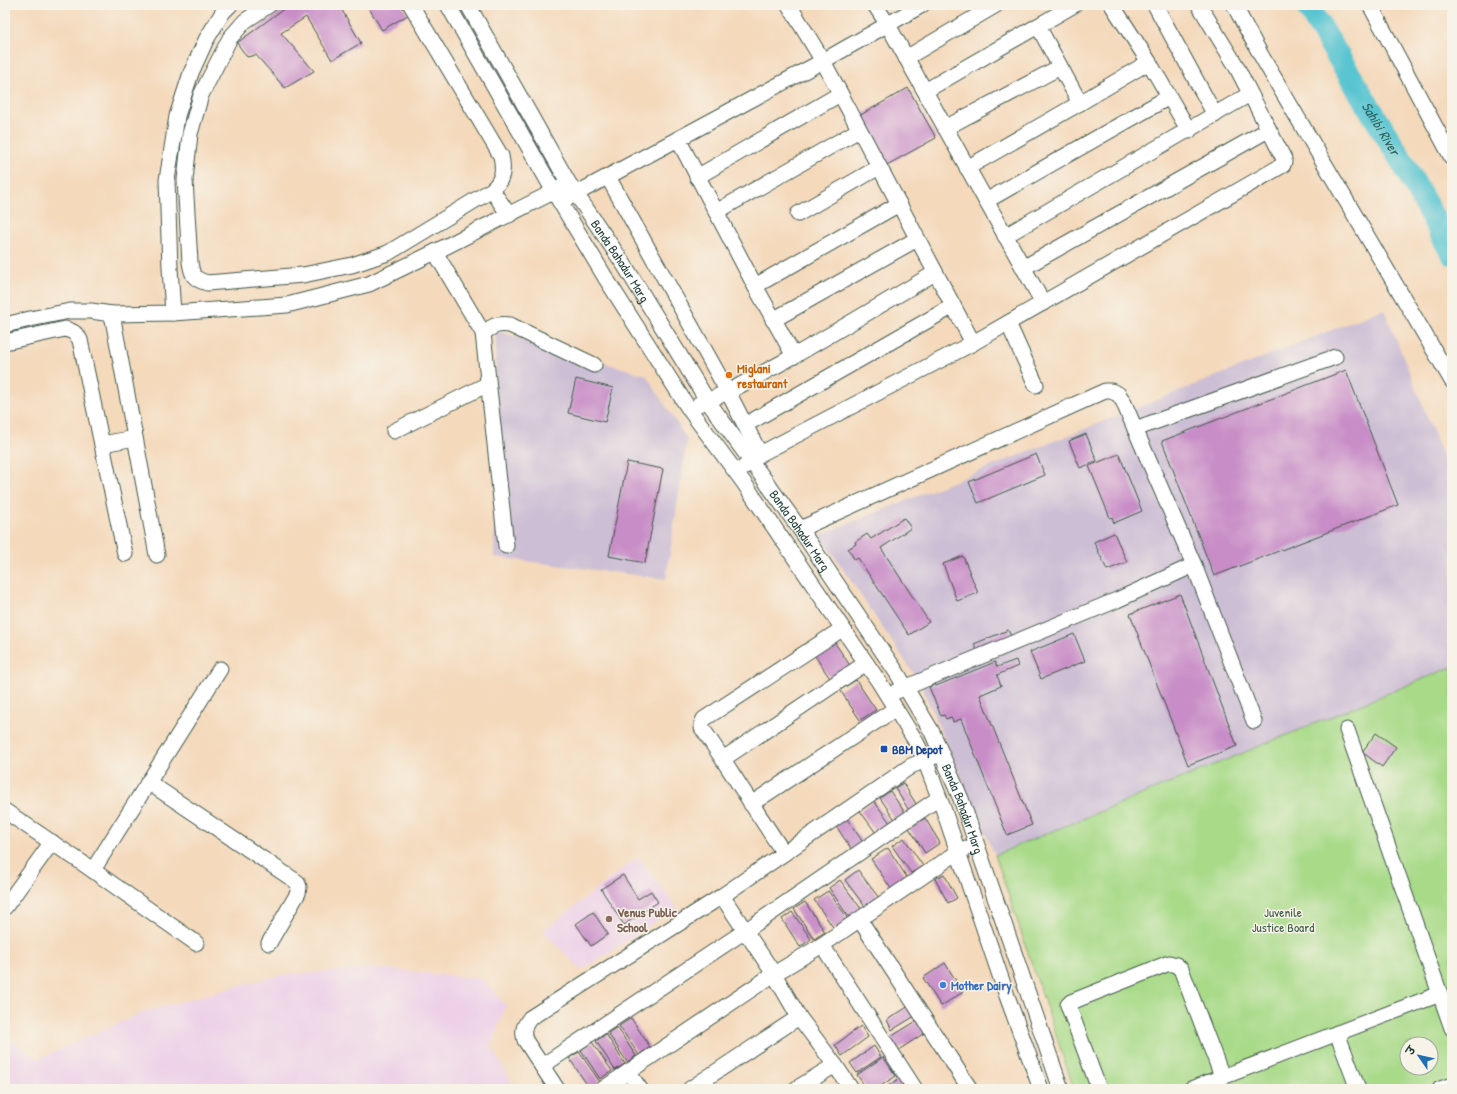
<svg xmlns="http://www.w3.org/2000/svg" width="1457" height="1094" font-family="'Patrick Hand','Playpen Sans Deva',sans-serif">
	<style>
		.built { fill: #edd0e8 }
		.industrial { fill: #ccbed4 }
		.green { fill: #a8da88; stroke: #648c5e; fill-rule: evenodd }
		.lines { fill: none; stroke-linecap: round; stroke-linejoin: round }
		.river { stroke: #59c5d1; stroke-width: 24 }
		.building { fill: #c88dc7 }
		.minor-casing { stroke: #3f5448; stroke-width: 17 }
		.minor { stroke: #fff; stroke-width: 15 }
		.food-dot { fill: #e8710a; stroke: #f7f3e8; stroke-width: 1.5 }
		.transit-dot { fill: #1a4fb4; stroke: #f7f3e8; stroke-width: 1.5 }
		.education-dot { fill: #8d6e63; stroke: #f7f3e8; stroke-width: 1.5 }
		.shop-dot { fill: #3f7fe0; stroke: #f7f3e8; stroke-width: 1.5 }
		.labels { text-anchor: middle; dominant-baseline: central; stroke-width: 3; stroke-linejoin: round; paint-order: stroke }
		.street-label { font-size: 13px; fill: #1f3d34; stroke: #f7f3e8 }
		.food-label { font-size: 13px; font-weight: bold; fill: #c56008; stroke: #f7f3e8; text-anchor: start }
		.transit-label { font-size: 13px; font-weight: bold; fill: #164399; stroke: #f7f3e8; text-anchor: start }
		.education-label { font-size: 13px; font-weight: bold; fill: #785e54; stroke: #f7f3e8; text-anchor: start }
		.park-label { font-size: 13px; fill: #3a5c45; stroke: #f7f3e8 }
		.shop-label { font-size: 13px; font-weight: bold; fill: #366cbe; stroke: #f7f3e8; text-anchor: start }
		.water-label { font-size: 14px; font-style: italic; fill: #2e5f5b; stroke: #f7f3e8 }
	</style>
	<rect width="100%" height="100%" fill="#f7f3e8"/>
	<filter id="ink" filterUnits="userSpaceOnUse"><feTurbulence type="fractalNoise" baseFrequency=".025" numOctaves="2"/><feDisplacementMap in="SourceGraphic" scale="8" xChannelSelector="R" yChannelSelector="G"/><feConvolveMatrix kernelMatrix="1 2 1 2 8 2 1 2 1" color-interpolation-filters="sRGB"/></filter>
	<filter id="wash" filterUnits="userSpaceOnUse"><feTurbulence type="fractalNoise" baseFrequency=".012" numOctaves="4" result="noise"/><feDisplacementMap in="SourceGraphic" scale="16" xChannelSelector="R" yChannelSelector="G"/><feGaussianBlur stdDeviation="0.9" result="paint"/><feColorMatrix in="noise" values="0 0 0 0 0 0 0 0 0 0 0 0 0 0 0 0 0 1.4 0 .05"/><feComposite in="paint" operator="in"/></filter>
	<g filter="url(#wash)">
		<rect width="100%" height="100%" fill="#f4d9bb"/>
		<path class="built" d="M638,857L677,908L581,970L543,931Z
			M375,968L483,979L506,1005L491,1045L515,1089H5V1042L10,1040L38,1059L144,1012L209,994L280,975Z"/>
		<path class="industrial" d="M1384,309L1452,478V667L995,855L920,683L820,535Z
			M496,331L646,375L687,439L666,579L494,557Z"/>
		<path class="green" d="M1452,667V1089H1074L995,855ZM1407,1044H1431V1068H1407Z"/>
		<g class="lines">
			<path class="river" id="s1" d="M1307,5L1403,163L1452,253"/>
		</g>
		<g id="blocks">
			<path class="building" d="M289,5H339L361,43L332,60L306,17L281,33L314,71L285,88L256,55L247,57L237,43Z
				M367,5H402L408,15L382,30Z
				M908,88L936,138L885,166L857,117Z
				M1346,370L1398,505L1214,576L1162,441Z
				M576,379L613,388L605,422L568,413Z
				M1086,434L1097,461L1080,468L1069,441Z
				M1036,454L1045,475L978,503L969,482Z
				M1119,454L1142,511L1114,523L1112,517L1110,518L1089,466Z
				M627,462L663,469L645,563L609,556Z
				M904,518L911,528L881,548L929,622L909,635L858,558L855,560L848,549L856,544L855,542L867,534L871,539Z
				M1114,533L1127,562L1107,570L1094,542Z
				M963,556L978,593L957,601L943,564Z
				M1180,594L1237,746L1188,765L1130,614Z
				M1008,630L1012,638L978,652L974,644Z
				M1074,634L1085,661L1041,679L1030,652Z
				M833,640L853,670L833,683L813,653Z
				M1016,660L1018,666L997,675L1001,686L980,695L1032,825L1007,835L961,719L953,722L951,717L946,719L944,715L941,716L929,687L935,684L936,686L995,662L997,667Z
				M856,680L876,710L860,720L840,690Z
				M1376,733L1396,747L1382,767L1362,752Z
				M903,783L918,807L910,812L895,788Z
				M890,791L906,814L896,821L880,798Z
				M874,801L890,823L876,833L860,811Z
				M845,816L865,845L854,853L834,823Z
				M925,818L940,843L925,853L909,828Z
				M904,838L923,866L911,873L892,846Z
				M888,848L908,879L892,890L871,859Z
				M858,870L879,898L866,908L845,880Z
				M944,874L957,898L948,903L935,879Z
				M623,875L638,899L651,891L658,902L624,925L601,889Z
				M840,880L862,910L850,919L829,888Z
				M828,891L849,920L835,930L814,900Z
				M805,902L825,932L814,939L794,909Z
				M593,912L608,934L591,946L576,924Z
				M792,912L811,939L800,947L782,919Z
				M945,963L963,992L941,1006L923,978Z
				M909,1006L915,1016L892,1030L887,1020Z
				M631,1018L650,1047L639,1055L619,1026Z
				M918,1020L926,1032L897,1051L889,1038Z
				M861,1026L868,1037L842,1056L835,1045Z
				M617,1027L636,1056L627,1062L608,1033Z
				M606,1034L625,1064L615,1070L596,1041Z
				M592,1042L612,1071L600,1079L581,1050Z
				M874,1046L881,1057L857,1073L850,1063Z
				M579,1052L600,1082L590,1089L569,1058Z
				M883,1057L896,1076L876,1089H867L857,1075Z
				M901,1077L908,1088L906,1089H884Z"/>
		</g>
	</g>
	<g filter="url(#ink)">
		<use href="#blocks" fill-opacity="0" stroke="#3f5448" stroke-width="1"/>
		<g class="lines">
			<g class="minor-casing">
				<g id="minor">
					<path d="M269,5L245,21L230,38L201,95L190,134L185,180L190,262C192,276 194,279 207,283L303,275L352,265L388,253L492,190L509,215"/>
					<path d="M411,5L501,156C504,170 503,180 492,190"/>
					<path d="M448,5L560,202L605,277L689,409L744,483L879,682L915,740L925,760L943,808L1007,996L1041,1089"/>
					<path id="s2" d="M468,5L568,182L625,266L707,400L800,529L897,673L932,732L961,799L1061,1089"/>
					<path d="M789,5L823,61L973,343"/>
					<path d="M875,5L888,25L1043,303"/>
					<path d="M1112,5L1149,62L1189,131"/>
					<path d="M1155,5L1215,115"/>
					<path d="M1234,5L1262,57L1452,381"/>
					<path d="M1370,5L1452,158"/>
					<path d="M1038,26L1080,103"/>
					<path d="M906,58L996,5"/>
					<path d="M925,91L1074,5"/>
					<path d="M945,128L1060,67"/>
					<path d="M678,139L755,286L794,356"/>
					<path d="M967,168L1080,103L1149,62"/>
					<path d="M608,177L728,392L760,454"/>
					<path d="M697,177L840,94"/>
					<path d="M568,198L823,61L922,5"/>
					<path d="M986,201L1169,97"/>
					<path d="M716,212L859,130"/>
					<path d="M798,214L879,167"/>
					<path d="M1005,236L1250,94"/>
					<path d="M435,252L483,333L506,546"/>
					<path d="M1023,268L1268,130"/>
					<path d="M755,286L899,204"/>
					<path d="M173,313L170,268L167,180L177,116L191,73L206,40L223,12L230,5"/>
					<path d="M112,314L157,555"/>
					<path d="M773,320L917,239"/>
					<path d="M1008,323L1036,385"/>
					<path d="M5,325L30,319L70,311H91L112,314L173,313L287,305L369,284L435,252L555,191L562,186"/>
					<path d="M483,333C493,326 497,323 510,325L594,365"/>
					<path d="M5,342L65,329C73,331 76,333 80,340L125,554"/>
					<path d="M699,404L728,392L794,356L935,273"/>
					<path d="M745,425L953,306"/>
					<path d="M1135,429L1335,357"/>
					<path d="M394,431L488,384"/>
					<path d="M102,444L135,438"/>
					<path d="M744,467L760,454L973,343L1283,165L1284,162V159L1235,64L1199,5"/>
					<path d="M800,529L1105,391H1111L1118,394L1123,401L1194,565L1254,721"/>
					<path d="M897,691L1117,600L1194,565"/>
					<path d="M1347,730L1452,1028"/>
					<path d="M723,759L866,663"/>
					<path d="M148,782L297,882L299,887L298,893L269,943"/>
					<path d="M751,804L895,709"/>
					<path d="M5,811L81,862L196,943"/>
					<path d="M784,853C756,812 730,769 702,728V723L704,719L842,629"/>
					<path d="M93,870L220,669"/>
					<path d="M722,896L774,974L799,1017L835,1065L851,1089"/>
					<path d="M5,907L52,842"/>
					<path d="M860,920L970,1089"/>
					<path d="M822,945L915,1089"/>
					<path d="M1337,1033L1358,1089"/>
					<path d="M542,1066L745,931L939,798"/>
					<path d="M557,1089L525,1040C522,1030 524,1026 530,1018L722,896L911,766L935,756"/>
					<path d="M603,1089L628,1072"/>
					<path d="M640,1089L628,1072L774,974L822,945L958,852L966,848"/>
					<path d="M690,1089L799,1017"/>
					<path d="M796,1089L835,1065"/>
					<path d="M1099,1089L1068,1005L1071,1002L1169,963L1176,965L1181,969L1222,1076"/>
					<path d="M1191,1089L1440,994"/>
					<path d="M1440,1089L1452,1085"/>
				</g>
			</g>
			<use href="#minor" class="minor"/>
		</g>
	</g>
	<circle class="food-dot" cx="729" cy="375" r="4"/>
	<rect class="transit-dot" x="880" y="745" width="8" height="8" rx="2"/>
	<circle class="education-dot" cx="609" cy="919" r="4"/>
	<circle class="shop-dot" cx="943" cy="985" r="4"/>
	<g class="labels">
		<g class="street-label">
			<text stroke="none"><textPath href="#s2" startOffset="298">Banda Bahadur Marg</textPath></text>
			<text stroke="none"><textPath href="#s2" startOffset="622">Banda Bahadur Marg</textPath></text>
			<text stroke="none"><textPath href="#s2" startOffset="946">Banda Bahadur Marg</textPath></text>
		</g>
		<g class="food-label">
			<text x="737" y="368">Miglani<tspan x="737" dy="15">restaurant</tspan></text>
		</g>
		<g class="transit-label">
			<text x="892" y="749">BBM Depot</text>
		</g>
		<g class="education-label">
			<text x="617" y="912">Venus Public<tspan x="617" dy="15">School</tspan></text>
		</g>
		<g class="park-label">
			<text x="1283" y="912">Juvenile<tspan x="1283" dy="15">Justice Board</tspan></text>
		</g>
		<g class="shop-label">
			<text x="951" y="985">Mother Dairy</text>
		</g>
		<g class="water-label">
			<text stroke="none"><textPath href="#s1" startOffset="144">Sahibi River</textPath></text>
		</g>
	</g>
	<rect width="1457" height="1094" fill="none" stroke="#f7f3e8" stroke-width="20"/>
	<g transform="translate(1419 1056) rotate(304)"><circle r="19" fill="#f7f3e8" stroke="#a1aaa0"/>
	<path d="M0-3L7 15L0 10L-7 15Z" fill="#1f6fb2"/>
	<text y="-6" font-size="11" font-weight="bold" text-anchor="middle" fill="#1f3d34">उ</text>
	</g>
</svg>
